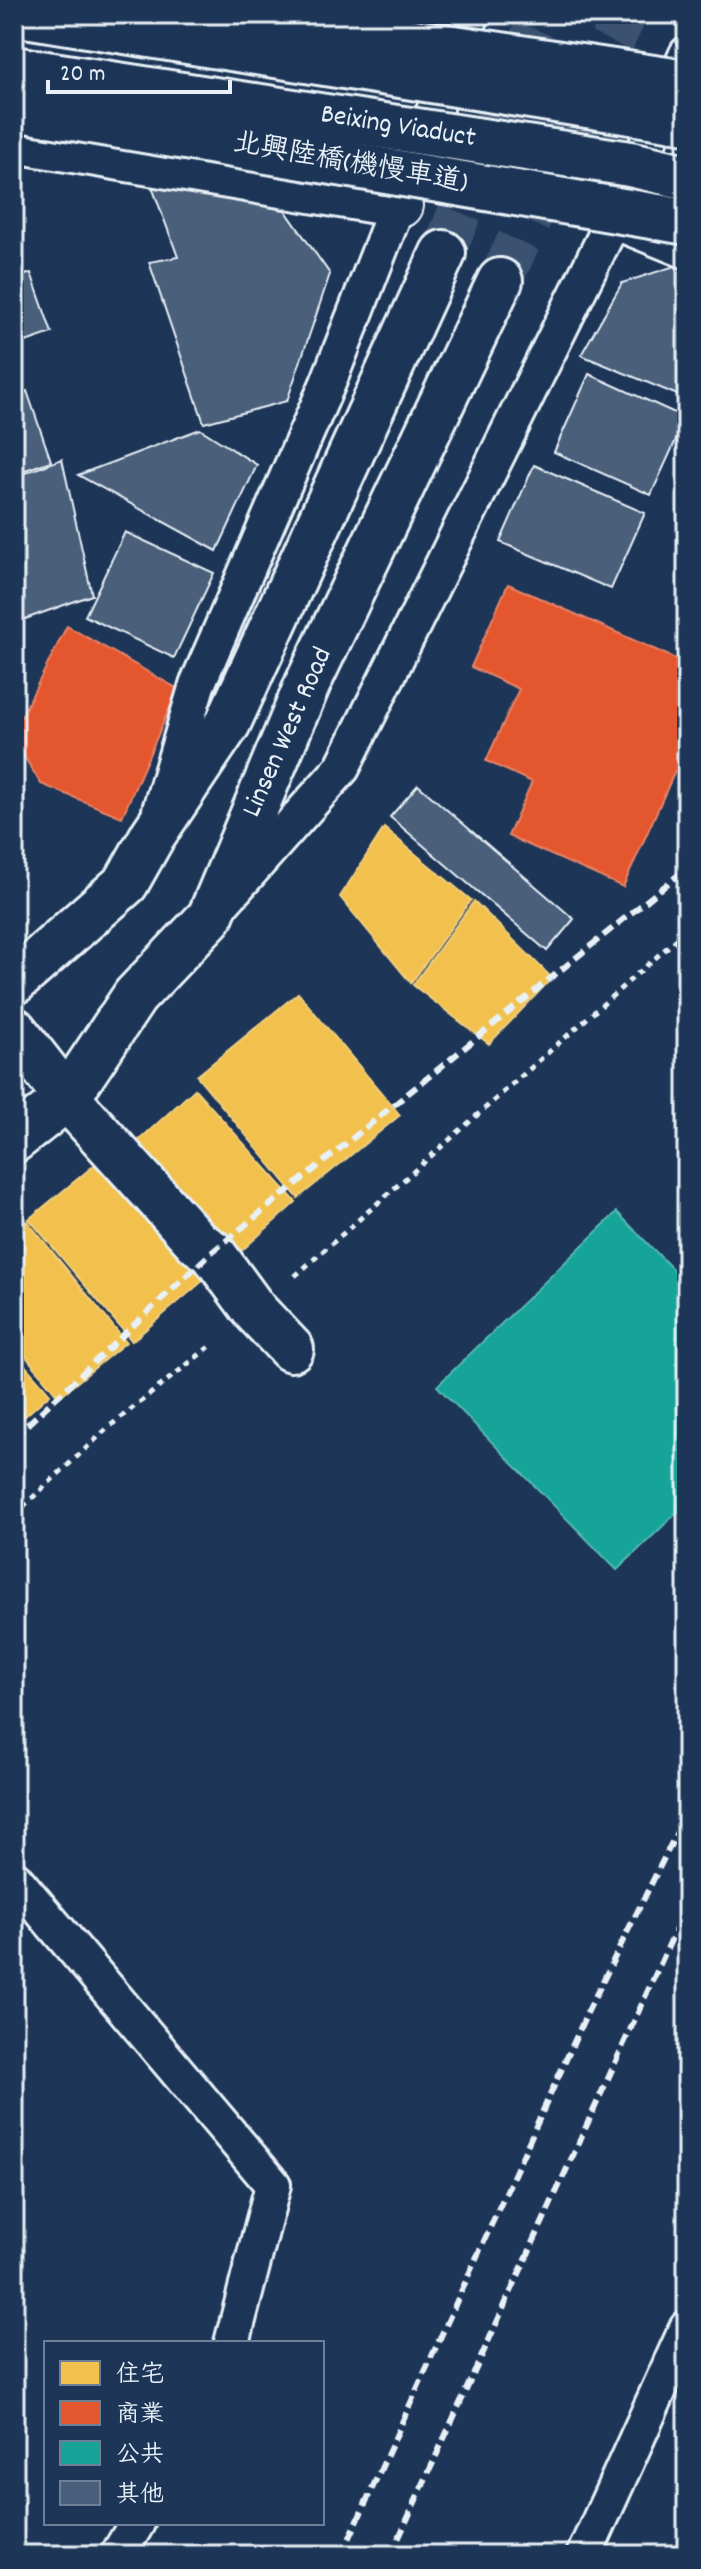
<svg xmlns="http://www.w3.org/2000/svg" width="701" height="2569" font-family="Dekko,'LXGW WenKai TC',sans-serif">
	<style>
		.homes { fill: #f2c14e; stroke: #efcf81; stroke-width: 2 }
		.shops { fill: #e4572e; stroke: #e5856b; stroke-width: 2 }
		.public { fill: #17a398; stroke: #56bab5; stroke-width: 2 }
		.building { fill: #495e7a; stroke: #e8f1f8; stroke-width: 2 }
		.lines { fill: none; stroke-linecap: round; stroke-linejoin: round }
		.secondary-tunnel { stroke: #3b516f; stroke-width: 44; stroke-dasharray: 44 22; stroke-linecap: butt }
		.service-casing { stroke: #e8f1f8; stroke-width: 40 }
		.minor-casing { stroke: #e8f1f8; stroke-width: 50 }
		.secondary-casing { stroke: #e8f1f8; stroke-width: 50 }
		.path { stroke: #e8f1f8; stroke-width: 5; stroke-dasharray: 6 6; stroke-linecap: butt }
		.service { stroke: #1d3557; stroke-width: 34 }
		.minor { stroke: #1d3557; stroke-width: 44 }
		.secondary { stroke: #1d3557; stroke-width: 44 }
		.rail { stroke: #e8f1f8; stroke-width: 6; stroke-dasharray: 12 6; stroke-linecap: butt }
		.minor-bridge-casing { stroke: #e8f1f8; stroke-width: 50; stroke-linecap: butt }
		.tertiary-bridge-casing { stroke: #e8f1f8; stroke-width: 50; stroke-linecap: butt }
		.minor-bridge { stroke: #1d3557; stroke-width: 44 }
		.tertiary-bridge { stroke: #1d3557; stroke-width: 44 }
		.labels { text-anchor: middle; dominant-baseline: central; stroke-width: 8; stroke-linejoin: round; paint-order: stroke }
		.street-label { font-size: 28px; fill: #e8f1f8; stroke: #1d3557 }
	</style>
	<rect width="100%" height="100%" fill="#1d3557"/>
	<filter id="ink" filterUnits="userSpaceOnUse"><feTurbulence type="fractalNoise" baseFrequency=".0125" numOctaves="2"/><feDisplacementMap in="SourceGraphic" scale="16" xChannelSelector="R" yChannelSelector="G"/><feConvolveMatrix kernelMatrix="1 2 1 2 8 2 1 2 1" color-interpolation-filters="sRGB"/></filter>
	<g filter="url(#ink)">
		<path class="homes" d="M384,828L471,900L411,983L340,897Z
			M474,901L552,978L489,1044L413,985Z
			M298,993L400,1115L298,1198L197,1076Z
			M195,1089L296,1202L239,1253L138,1141Z
			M102,1159L204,1280L132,1341L29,1219Z
			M27,1221L126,1342L59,1397L14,1342V1231Z
			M14,1353L50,1394L14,1426Z"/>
		<path class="shops" d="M508,584L687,664V776L675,771L623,887L508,836L532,782L486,761L519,689L471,667Z
			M67,626L178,689L122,817L41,784L14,740V731Z"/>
		<path class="public" d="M617,1212L687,1284V1503L617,1570L437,1386Z"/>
		<path class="building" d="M151,184L285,210L330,274L287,401L204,423L149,262L178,257Z
			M687,262V399L581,355L622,283Z
			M31,273L52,333L14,346V279Z
			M589,374L686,418L651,495L554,452Z
			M27,391L51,461L14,474V396Z
			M200,429L257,465L217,551L78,475Z
			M62,459L92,595L14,623V477Z
			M534,465L645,513L611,589L500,542Z
			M125,532L214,573L174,658L85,616Z
			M418,785L574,919L547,951L390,817Z"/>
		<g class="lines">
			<path class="secondary-tunnel" d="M443,253L542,14
				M500,281L625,14"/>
			<g class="service-casing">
				<path id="service" d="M613,221L687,251
					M160,810L197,685L328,383L472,14
					M223,902L342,768L613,221L687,54
					M14,1878L273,2185L232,2343
					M118,2555L137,2523
					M584,2555L687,2328"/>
			</g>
			<g class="minor-casing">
				<path id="minor" d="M14,140L400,205
					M67,1098L198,1243L212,1252L255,1311L291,1349"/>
			</g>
			<g class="secondary-casing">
				<path id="secondary" d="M14,982L126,883L153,835L228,723L443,253
					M14,1030L67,1098
					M14,1140L67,1098L135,996L210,917L308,683L500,281"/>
			</g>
			<path class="path" d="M295,1276L687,930
				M14,1515L110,1426L213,1344"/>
			<use href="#service" class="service"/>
			<use href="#minor" class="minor"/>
			<use href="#secondary" class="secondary"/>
			<path class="rail" d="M14,1437L212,1252L687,868
				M342,2555L588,2011L687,1812
				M391,2555L687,1905"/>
			<g class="minor-bridge-casing">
				<path id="minor-bridge" d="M228,14L687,83
					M14,108L687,222"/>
			</g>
			<g class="tertiary-bridge-casing">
				<path id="tertiary-bridge" d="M19,14L687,121
					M14,69L630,164L687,177"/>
			</g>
			<use href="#minor-bridge" class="minor-bridge"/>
			<use href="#tertiary-bridge" class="tertiary-bridge"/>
		</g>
	</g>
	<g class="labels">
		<g class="street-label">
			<text transform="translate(398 128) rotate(9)">Beixing Viaduct</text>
			<text transform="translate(350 165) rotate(10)">北興陸橋(機慢車道)</text>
			<text transform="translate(289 733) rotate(-66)">Linsen West Road</text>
		</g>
	</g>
	<rect width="701" height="2569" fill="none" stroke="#1d3557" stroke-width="48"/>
	<rect x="24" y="24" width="653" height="2521" fill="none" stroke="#e8f1f8" stroke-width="3" filter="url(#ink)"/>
	<rect x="44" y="2341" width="280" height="184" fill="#1d3557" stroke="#6e8097" stroke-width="2"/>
	<rect x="60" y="2361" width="40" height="24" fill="#f2c14e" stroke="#6e8097" stroke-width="2"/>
	<text x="116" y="2381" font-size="24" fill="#e8f1f8">住宅</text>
	<rect x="60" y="2401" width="40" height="24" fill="#e4572e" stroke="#6e8097" stroke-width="2"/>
	<text x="116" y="2421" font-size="24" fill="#e8f1f8">商業</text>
	<rect x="60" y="2441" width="40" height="24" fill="#17a398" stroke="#6e8097" stroke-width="2"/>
	<text x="116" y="2461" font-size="24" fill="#e8f1f8">公共</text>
	<rect x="60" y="2481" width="40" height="24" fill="#495e7a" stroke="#6e8097" stroke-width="2"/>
	<text x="116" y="2501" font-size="24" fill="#e8f1f8">其他</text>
	<path d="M48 80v12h182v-12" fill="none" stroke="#e8f1f8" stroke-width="4"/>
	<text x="60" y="80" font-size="24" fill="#e8f1f8" stroke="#1d3557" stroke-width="6" paint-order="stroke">20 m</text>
</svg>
